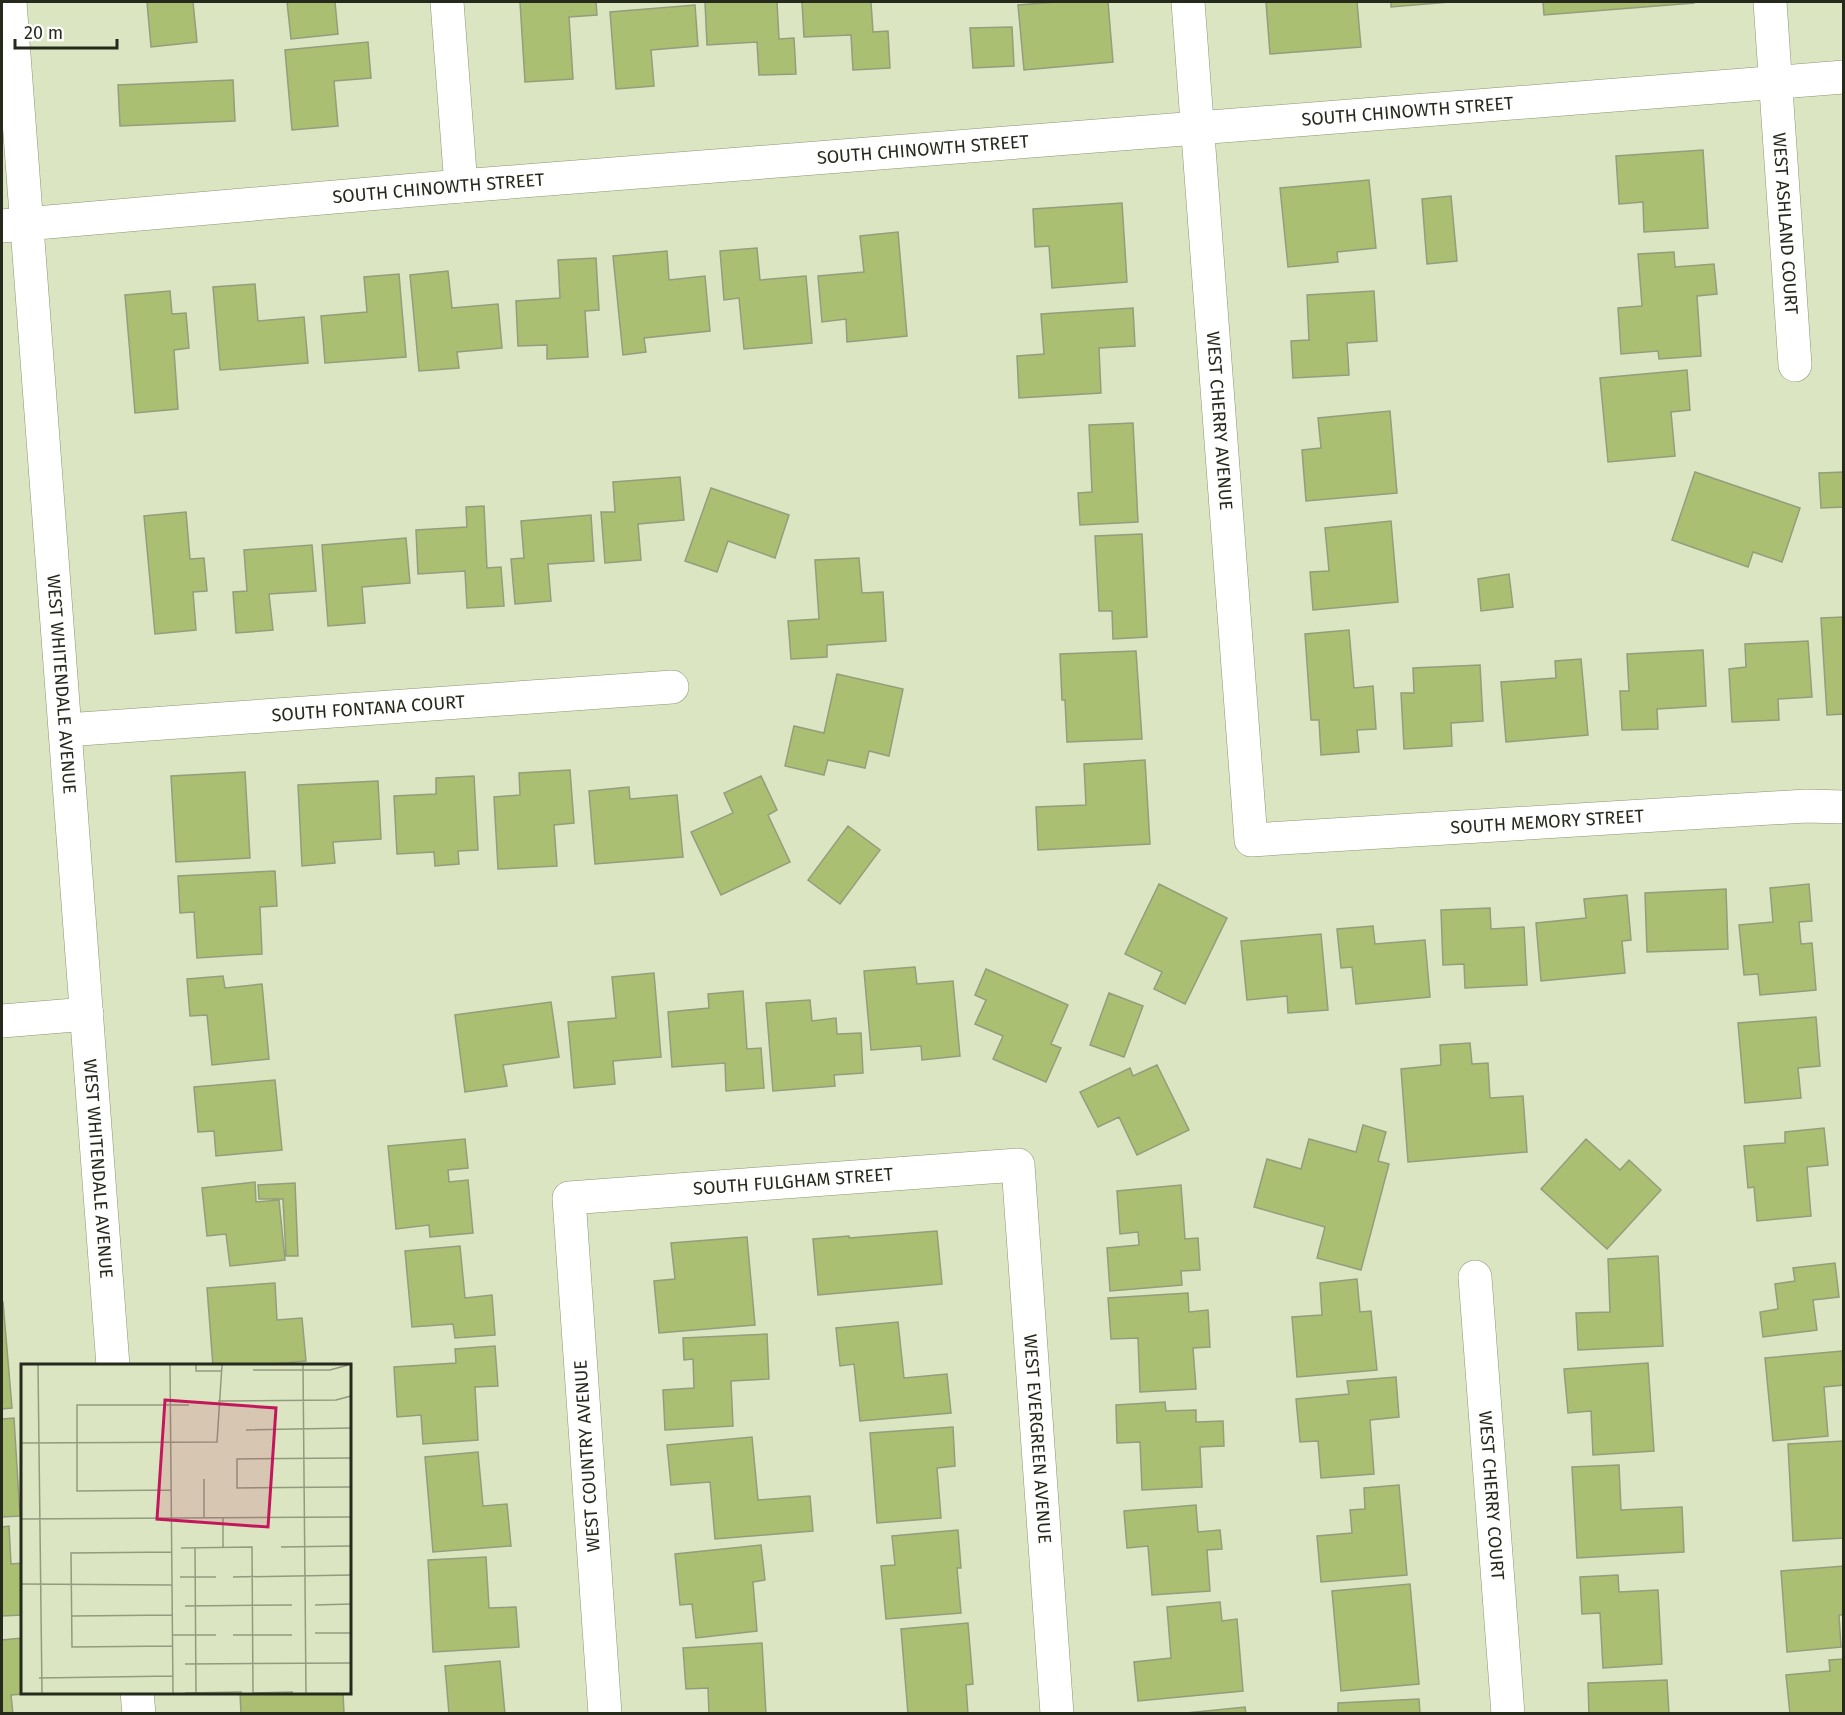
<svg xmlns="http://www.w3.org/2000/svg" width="1845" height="1715" font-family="'Fira Sans',sans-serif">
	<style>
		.building { fill: #abbf72; stroke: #949d7c; stroke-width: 1.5 }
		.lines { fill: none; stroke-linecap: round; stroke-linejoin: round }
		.minor-casing { stroke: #8c9574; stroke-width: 34 }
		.minor { stroke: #fff; stroke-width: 33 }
		.labels { text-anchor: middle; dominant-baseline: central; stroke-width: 6; stroke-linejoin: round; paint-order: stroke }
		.street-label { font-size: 18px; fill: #262a1c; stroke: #fff }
		.inset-road { fill: none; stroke: #939a7f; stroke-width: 1.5 }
		.view { fill: #c2185b; fill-opacity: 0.15; stroke: #c2185b; stroke-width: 3 }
		.inset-edge { fill: none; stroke: #262a1c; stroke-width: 3 }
	</style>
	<rect width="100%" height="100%" fill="#dbe5c1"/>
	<path class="building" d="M147,2H193L197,42L151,47Z
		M287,2H335L338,34L291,39Z
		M520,2H596L597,15L569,17L573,79L525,82Z
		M705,2H777L779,39L794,38L796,74L759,75L757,42L707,45Z
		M802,2H871L873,32L888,31L890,68L853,70L851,35L804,37Z
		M1056,2H1108L1113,62L1024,70L1018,5Z
		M1266,2H1357L1361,47L1270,54Z
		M1391,2H1450L1391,7Z
		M1543,2H1694V3L1544,15Z
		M695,5L698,46L651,50L654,86L616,89L610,12Z
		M1012,27L1014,66L973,68L970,28Z
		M368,42L371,78L334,81L338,126L292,130L285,50Z
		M233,80L235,121L120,126L118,85Z
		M1703,150L1708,228L1644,232L1643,202L1619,204L1616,156Z
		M1369,180L1376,248L1337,252L1338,262L1288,267L1280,188Z
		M1451,196L1457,261L1427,264L1422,199Z
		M1122,203L1127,282L1052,288L1049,246L1035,247L1033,209Z
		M898,232L907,336L847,342L846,319L822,322L818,276L864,272L860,236Z
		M757,248L760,280L806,276L812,343L744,349L739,298L724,300L720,251Z
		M667,251L669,280L705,276L710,331L644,338L646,352L623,355L613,256Z
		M1674,252L1675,267L1714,264L1717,294L1697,296L1701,356L1659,359L1658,351L1621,354L1618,308L1642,306L1638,254Z
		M596,258L599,310L585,311L588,357L547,359V345L518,346L516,301L560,298L558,260Z
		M448,271L452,308L498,304L502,348L457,352L459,368L419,371L410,275Z
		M399,274L406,357L325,363L321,316L367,312L364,277Z
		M255,284L258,321L304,317L308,363L220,370L213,287Z
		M170,291L172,314L186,313L189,348L174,350L178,409L135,413L125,295Z
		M1374,291L1377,341L1347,343L1349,375L1293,378L1291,341L1309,340L1307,295Z
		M1133,308L1135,346L1099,348L1101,393L1019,398L1017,356L1044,354L1041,314Z
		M1687,370L1690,410L1671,412L1675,456L1608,462L1600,378Z
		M1390,411L1397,493L1306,501L1302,450L1321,448L1318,418Z
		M1133,423L1138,522L1080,525L1078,493L1092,492L1089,425Z
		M1695,472L1800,508L1782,562L1753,552L1748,567L1672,540Z
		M1844,472V507L1821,508L1819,473Z
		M680,477L684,520L638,524L641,560L605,563L601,512H615L613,482Z
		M711,488L789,515L775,558L728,541L717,572L685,561Z
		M484,506L487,568L501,567L504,606L467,608L465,571L418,574L416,530L467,527L466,507Z
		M186,512L190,559L204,558L207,591L193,592L196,630L155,634L144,516Z
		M591,515L594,561L548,564L551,601L515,604L511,559L524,558L521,521Z
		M1391,521L1398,602L1313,610L1310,572L1329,571L1325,528Z
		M1142,534L1147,637L1113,639L1112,611H1099L1095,536Z
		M406,538L410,583L362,587L365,623L328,626L322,545Z
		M312,545L316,591L269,594L273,630L236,633L233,592L247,591L244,550Z
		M859,558L862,593L883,592L886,641L827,645V657L791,659L788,621L819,619L815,560Z
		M1509,574L1513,607L1481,611L1478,579Z
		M1844,617V714L1827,715L1821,618Z
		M1349,630L1354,688L1373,686L1376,729L1357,730L1359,752L1321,755L1319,720H1311L1305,634Z
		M1808,641L1812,697L1778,699L1779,720L1732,722L1729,669L1746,667L1745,644Z
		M1703,650L1706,706L1657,709L1658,729L1622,730L1620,691H1629L1627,654Z
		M1136,651L1142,739L1067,742L1065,700H1062L1060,654Z
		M1581,659L1588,735L1506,742L1501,682L1556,678L1555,661Z
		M1480,665L1483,721L1451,723L1452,746L1404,749L1401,693H1414L1413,668Z
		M837,674L903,689L889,756L869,751L865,768L828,760L824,775L785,766L794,726L824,733Z
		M1145,760L1150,844L1038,850L1036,807L1086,805L1084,764Z
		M570,770L574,823L554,825L557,866L498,869L494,797L520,795L519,773Z
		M245,772L250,858L176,862L171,776Z
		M474,776L478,850L458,851L459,864L435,866L434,852L397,854L394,796L436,794V778Z
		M761,776L777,810L768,815L790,862L721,895L691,832L733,813L724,793Z
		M378,781L381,839L333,842L335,863L302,866L298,785Z
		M629,787L630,799L677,795L683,857L595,864L589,791Z
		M848,826L880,850L840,904L808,880Z
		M275,871L277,906L260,907L262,954L197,958L194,912L180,913L178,876Z
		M1159,884L1227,918L1185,1004L1154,989L1162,972L1125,954Z
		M1809,884L1812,921L1799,922L1801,944L1812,943L1816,990L1760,995L1758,974L1744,975L1739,925L1773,922L1770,888Z
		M1726,889L1728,949L1647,952L1645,893Z
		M1627,895L1631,940L1622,941L1625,973L1541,981L1536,923L1586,918L1584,899Z
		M1490,908L1491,929L1524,927L1527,985L1465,988L1464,964L1443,965L1441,910Z
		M1373,926L1375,944L1425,940L1430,997L1356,1004L1352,967L1341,968L1337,929Z
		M1321,934L1328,1010L1288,1013L1287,996L1247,1000L1241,941Z
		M915,967L917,984L953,981L960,1056L922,1060L921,1046L871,1050L864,971Z
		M986,969L1068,1005L1051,1044L1061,1048L1046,1082L993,1059L1003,1036L975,1024L986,1000L975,995Z
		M654,973L661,1057L613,1061L615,1084L574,1088L568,1022L616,1018L612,977Z
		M223,976L225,988L262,984L269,1059L212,1065L207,1015L190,1016L187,979Z
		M743,991L747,1049L761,1048L764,1088L726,1091L725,1063L672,1067L668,1012L709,1008L708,994Z
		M1109,993L1143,1006L1124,1057L1090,1045Z
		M810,1000L812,1021L836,1018L837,1034L861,1033L863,1073L834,1075L835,1086L773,1091L766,1003Z
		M551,1002L559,1057L503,1065L507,1086L465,1092L455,1015Z
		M1816,1017L1820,1066L1798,1068L1801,1098L1745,1103L1738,1023Z
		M1470,1043L1472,1064L1488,1063L1490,1098L1523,1096L1527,1152L1408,1162L1401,1069L1441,1065L1440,1045Z
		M1157,1065L1189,1130L1137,1155L1119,1117L1098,1127L1080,1092L1130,1068L1133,1076Z
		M275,1080L282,1150L216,1156L214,1131L198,1132L194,1087Z
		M1363,1125L1386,1132L1378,1161L1389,1164L1361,1270L1317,1258L1325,1227L1254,1207L1267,1159L1301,1169L1309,1139L1356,1152Z
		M1824,1128L1828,1165L1807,1167L1811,1216L1757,1221L1754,1187L1748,1188L1744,1146L1785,1143V1132Z
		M465,1139L468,1168L448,1170L449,1182L468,1180L473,1233L430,1237L429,1225L396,1229L388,1146Z
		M1586,1139L1620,1170L1629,1160L1661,1190L1607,1249L1541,1189Z
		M255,1182L256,1202L279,1200L285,1260L230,1266L226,1234L207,1236L202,1188Z
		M295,1183L298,1256H286L283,1199H259L258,1185Z
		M1181,1185L1185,1239L1198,1238L1200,1270L1181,1271L1182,1285L1110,1291L1107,1248L1139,1245L1138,1232L1120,1234L1117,1191Z
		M937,1231L942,1284L818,1295L813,1239L849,1236V1238Z
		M747,1237L755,1325L659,1333L654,1281L675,1279L671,1243Z
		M460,1246L465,1298L492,1295L495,1335L455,1338L453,1324L412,1327L405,1251Z
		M1658,1256L1663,1346L1578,1350L1576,1313L1610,1312L1608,1259Z
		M1835,1263L1839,1297L1813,1300L1817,1330L1763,1337L1760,1312L1778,1309L1775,1284L1795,1281L1793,1268Z
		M1357,1279L1360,1312L1371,1311L1377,1370L1297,1377L1292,1317L1322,1315L1320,1283Z
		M275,1283L277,1320L302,1318L306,1361L250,1366H213L207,1288Z
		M1188,1293L1189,1312L1208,1310L1210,1347L1193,1348L1196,1389L1140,1392L1138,1338L1111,1339L1108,1298Z
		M2,1302H3L12,1408L2,1409Z
		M898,1322L904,1378L947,1374L951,1413L860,1421L854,1364L840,1366L836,1328Z
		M767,1334L769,1379L731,1381L733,1426L665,1430L663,1390L694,1388L693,1359L684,1360L683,1338Z
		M495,1346L498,1386L475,1387L478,1440L423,1444L421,1415L397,1417L394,1367L456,1363L455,1349Z
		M1842,1351L1844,1385L1824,1387L1828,1436L1773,1441L1765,1358Z
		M1648,1363L1654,1451L1593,1455L1591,1411L1568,1413L1564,1369Z
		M1396,1377L1399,1417L1370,1420L1374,1474L1321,1478L1318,1441L1300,1442L1296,1399L1349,1394L1347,1381Z
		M1165,1402L1166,1411L1196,1410V1422L1223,1421L1224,1446L1200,1447L1202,1487L1142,1490L1140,1442L1117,1443L1116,1405Z
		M14,1418L20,1516L2,1517V1419Z
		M953,1427L955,1466L937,1468L941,1518L877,1523L870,1433Z
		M752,1437L758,1500L810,1496L813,1531L715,1539L710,1482L671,1485L667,1445Z
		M1844,1441V1538L1793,1541L1788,1444Z
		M478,1452L483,1506L507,1504L511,1546L433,1552L425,1457Z
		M1619,1465L1621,1510L1682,1507L1684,1552L1577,1558L1572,1467Z
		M1399,1485L1407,1575L1321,1582L1317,1536L1352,1533L1350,1510L1365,1509L1364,1488Z
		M1196,1505L1198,1532L1220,1530L1222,1549L1207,1550L1210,1591L1152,1595L1148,1546L1127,1548L1124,1511Z
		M9,1526L11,1564L22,1563V1615L2,1616V1527Z
		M958,1530L961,1568H957L961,1613L886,1619L881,1566L895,1565L892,1536Z
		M761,1545L765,1580L753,1582L757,1631L696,1638L692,1604L680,1605L675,1554Z
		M486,1557L489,1608L516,1607L519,1647L433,1652L428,1560Z
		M1844,1566V1615H1839L1841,1647L1787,1652L1781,1571Z
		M1618,1575L1619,1592L1658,1590L1662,1664L1603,1668L1600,1613L1582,1614L1580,1577Z
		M1410,1584L1419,1684L1341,1691L1332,1591Z
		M1220,1602L1222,1621L1237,1619L1243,1691L1138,1701L1134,1662L1171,1658L1167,1607Z
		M968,1623L973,1684L966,1685L968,1714H908L901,1629Z
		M22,1638V1692L39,1693L11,1695L13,1714H2V1640Z
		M762,1643L766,1714H709L708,1688L686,1689L683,1648Z
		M1844,1659V1714H1790L1786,1675L1830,1671L1829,1660Z
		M500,1661L505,1714H449L445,1666Z
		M1667,1680L1669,1714H1589L1588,1683Z
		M240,1692H343L344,1714H241Z
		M1419,1699L1420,1714H1338V1703Z
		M1245,1707L1246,1714H1176Z"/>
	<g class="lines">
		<g class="minor-casing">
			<g id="minor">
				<path id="s1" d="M10,2L113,1366"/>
				<path d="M447,2L461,186"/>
				<path id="s2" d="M1188,2L1251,840L1806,806L1844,807"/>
				<path id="s3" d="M1770,2L1795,365"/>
				<path id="s4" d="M2,226L461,186L1844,77"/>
				<path id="s5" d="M66,730L672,687"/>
				<path d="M2,1021L87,1014"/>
				<path id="s6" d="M1475,1277L1508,1714"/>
				<path d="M137,1692L139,1714"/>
				<path id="s7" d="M605,1714L569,1198L1018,1165L1057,1714"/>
			</g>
		</g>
		<use href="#minor" class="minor"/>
	</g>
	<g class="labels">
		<g class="street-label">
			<text stroke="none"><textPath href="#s4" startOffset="1410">SOUTH CHINOWTH STREET</textPath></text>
			<text stroke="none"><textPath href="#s4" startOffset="924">SOUTH CHINOWTH STREET</textPath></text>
			<text stroke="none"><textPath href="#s4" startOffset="438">SOUTH CHINOWTH STREET</textPath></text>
			<text stroke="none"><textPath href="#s3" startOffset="222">WEST ASHLAND COURT</textPath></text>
			<text stroke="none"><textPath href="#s2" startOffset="420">WEST CHERRY AVENUE</textPath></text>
			<text stroke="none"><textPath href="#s1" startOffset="684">WEST WHITENDALE AVENUE</textPath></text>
			<text stroke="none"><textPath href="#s5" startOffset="303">SOUTH FONTANA COURT</textPath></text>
			<text stroke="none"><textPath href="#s2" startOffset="1137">SOUTH MEMORY STREET</textPath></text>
			<text stroke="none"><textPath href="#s1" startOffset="1170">WEST WHITENDALE AVENUE</textPath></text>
			<text stroke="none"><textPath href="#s7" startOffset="742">SOUTH FULGHAM STREET</textPath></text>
			<text stroke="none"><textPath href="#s7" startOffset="1242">WEST EVERGREEN AVENUE</textPath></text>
			<text transform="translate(587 1456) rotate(-94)">WEST COUNTRY AVENUE</text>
			<text stroke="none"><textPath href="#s6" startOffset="219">WEST CHERRY COURT</textPath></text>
		</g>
	</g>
	<g transform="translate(21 1364)">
		<rect width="330" height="330" fill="#dbe5c1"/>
		<path class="inset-road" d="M17,1L21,329M149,1L152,329M175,1V7H200M282,1L285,329M232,6H309L327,1M197,37L315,36L330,32M225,66L330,64M0,79L196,78L201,1M330,94L216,95V124L330,123M183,115V154M150,126L56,127V41H168M202,154V183M0,155L330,153M260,183L330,182M160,184L231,183L232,329M174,184L175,329M151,188L50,189L51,283L152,282M159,213H195M212,213L330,211M0,220L151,221M294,241L330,240M164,242L271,241M51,252L152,251M294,269H330M152,271H195M212,271H271M164,300L330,299M18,314L152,312M164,329L221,328M232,329L272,328"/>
		<path class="view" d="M144,36L255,44L247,163L136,155Z"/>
		<rect width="330" height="330" class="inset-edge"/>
	</g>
	<rect width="1845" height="1715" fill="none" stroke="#262a1c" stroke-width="6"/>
	<path d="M15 39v9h102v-9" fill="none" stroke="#262a1c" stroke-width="3"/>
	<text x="24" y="39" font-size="18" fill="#262a1c" stroke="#ffffff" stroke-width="4.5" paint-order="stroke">20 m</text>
</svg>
